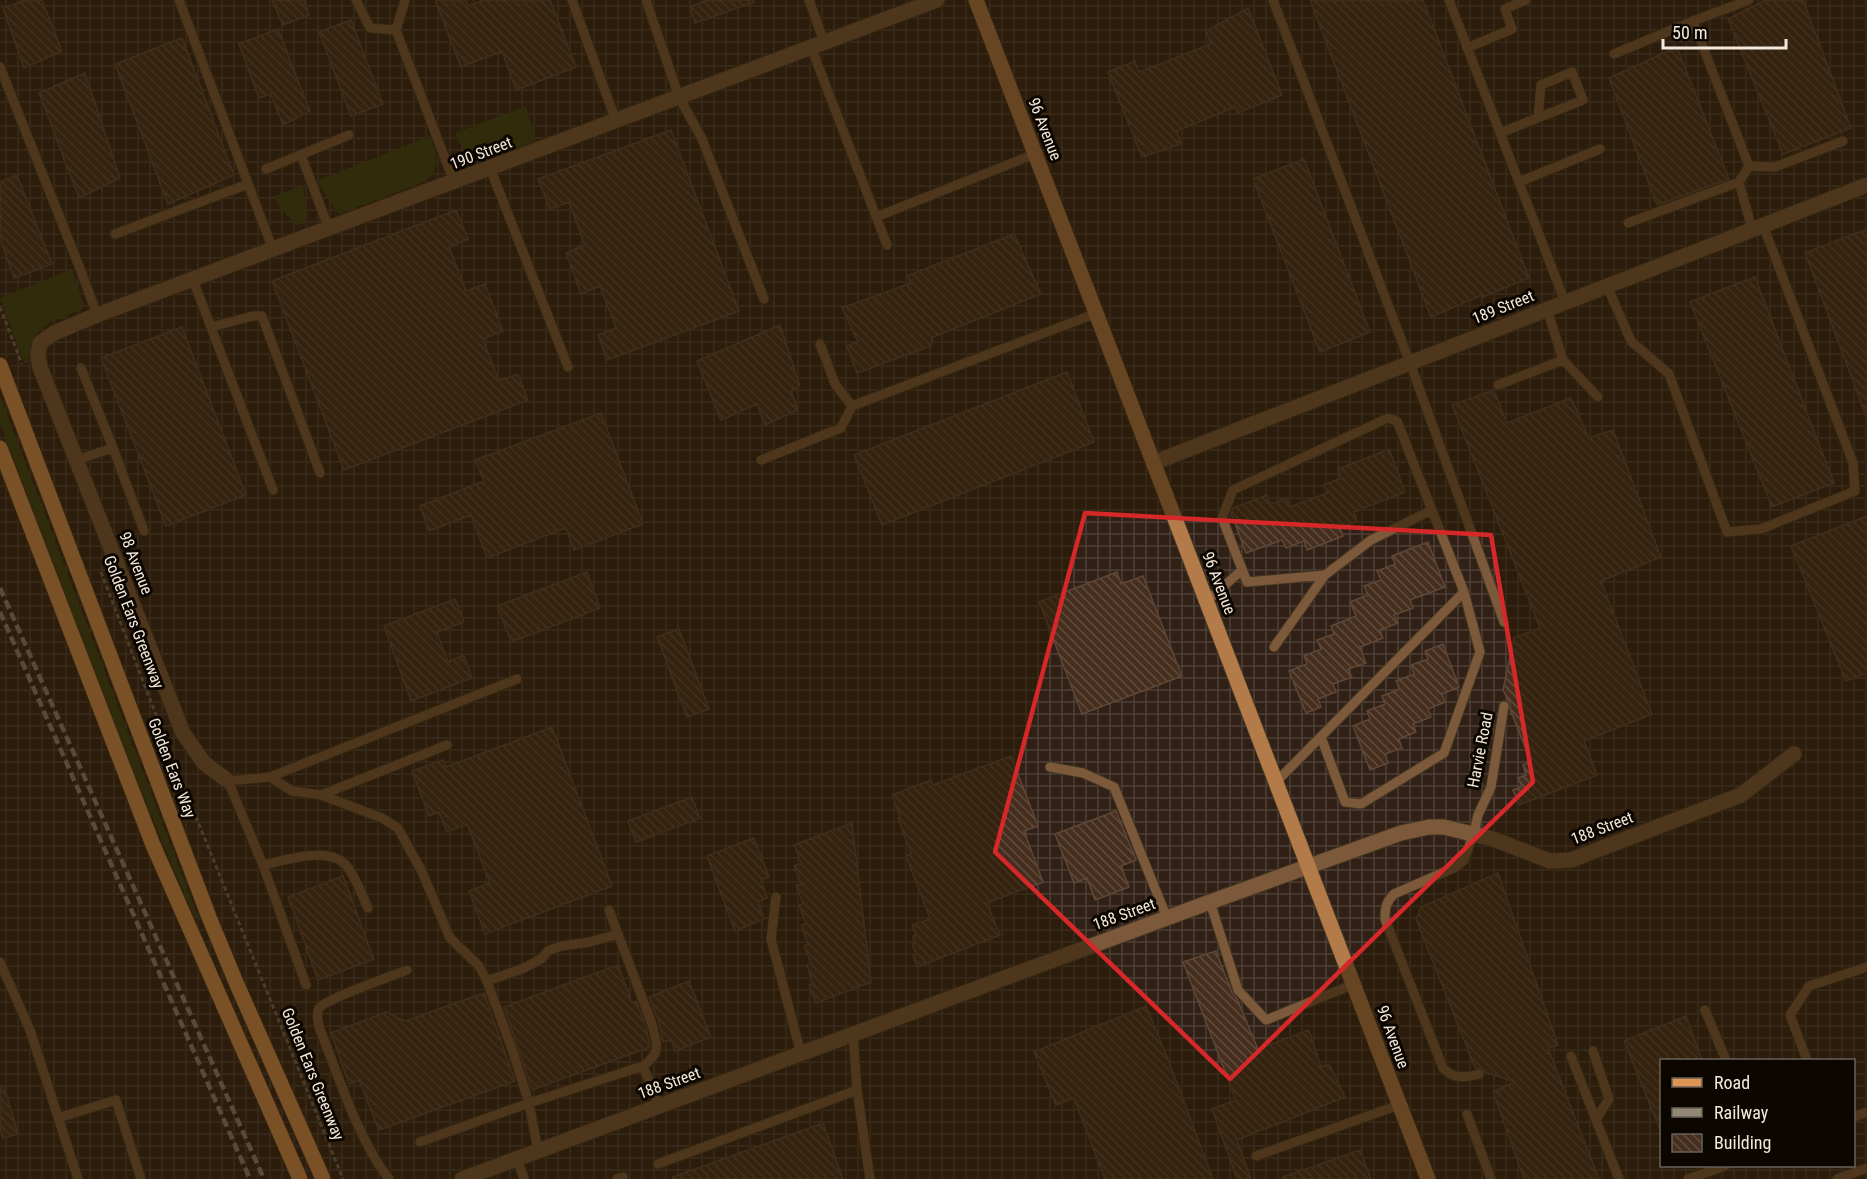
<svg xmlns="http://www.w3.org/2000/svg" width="1867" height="1179" font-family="'Roboto Condensed',sans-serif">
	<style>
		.industrial { fill: url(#industrial-grid); fill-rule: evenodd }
		.grass { fill: #3a4316 }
		.building { fill: url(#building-back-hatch); stroke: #5f4737; stroke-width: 1.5 }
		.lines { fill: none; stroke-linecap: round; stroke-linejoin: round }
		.service-casing { stroke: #443722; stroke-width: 11 }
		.minor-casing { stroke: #443722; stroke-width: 17 }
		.secondary-casing { stroke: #443722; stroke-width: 17 }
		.primary-casing { stroke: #443722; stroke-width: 17 }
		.path { stroke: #736754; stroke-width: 3; stroke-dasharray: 4.5 3; stroke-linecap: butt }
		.service { stroke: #7c593b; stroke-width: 9 }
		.minor { stroke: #7c593b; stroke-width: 15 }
		.secondary { stroke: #b37b49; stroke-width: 15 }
		.primary { stroke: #dd9553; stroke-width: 15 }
		.rail { stroke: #928674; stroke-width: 4.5; stroke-dasharray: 9 4.5; stroke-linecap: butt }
		.marked { fill: none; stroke: #d62828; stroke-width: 4.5; stroke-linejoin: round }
		.labels { text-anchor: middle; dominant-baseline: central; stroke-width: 6; stroke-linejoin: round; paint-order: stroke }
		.street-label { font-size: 16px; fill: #f3e9dc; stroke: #0c0601 }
	</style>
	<defs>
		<pattern id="industrial-grid" width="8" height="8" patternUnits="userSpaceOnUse" patternTransform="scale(1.5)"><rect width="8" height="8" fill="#302016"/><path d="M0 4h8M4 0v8" fill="none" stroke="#4e4037"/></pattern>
		<pattern id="building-back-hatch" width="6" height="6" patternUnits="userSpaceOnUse" patternTransform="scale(1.5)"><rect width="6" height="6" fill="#452e1e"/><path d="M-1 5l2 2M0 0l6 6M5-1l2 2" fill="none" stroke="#604c3e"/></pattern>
	</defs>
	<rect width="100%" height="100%" fill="#281a04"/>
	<path class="industrial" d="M0,0H1867V1179H0ZM1662,1060H1854V1166H1662Z"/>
	<path class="grass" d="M526,106L535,138L533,142L484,160C467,157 461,148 455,133Z
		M430,136C437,154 442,166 426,181L339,214L322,189L318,180Z
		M303,185L307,220L304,223L295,225L273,197Z
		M72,269L83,303L82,310C53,321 29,326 28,362L25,364L0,298Z
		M0,396L198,917L195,918C124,756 63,589 0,423Z"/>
	<path class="building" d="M25,0H42L62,51L24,68L3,8Z
		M272,0H304L309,15L283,25Z
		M435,0H466L468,6L483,0H550L576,67L516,90L502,51L461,67Z
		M708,0H753L754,2L695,23L690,7Z
		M1310,0H1423L1529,278L1483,297L1482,295L1431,317Z
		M1765,0H1803L1851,128L1783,154L1728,19Z
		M1248,8L1282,95L1238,113L1235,107L1177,131L1181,144L1142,157L1108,72L1135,61L1139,72L1211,44L1206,31Z
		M351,20L383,104L351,116L319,32Z
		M278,29L310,111L283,125L271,94L259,98L239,44Z
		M182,38L234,175L168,204L115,64Z
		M1677,47L1729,179L1657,205L1609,78Z
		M85,73L120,178L79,198L39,93Z
		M671,130L739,311L607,360L598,335L616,328L600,286L581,294L566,253L585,245L569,202L550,209L538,179Z
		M1304,159L1370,332L1320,352L1253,179Z
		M17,175L52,264L14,278L0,239V182Z
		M456,210L468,239L449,247L466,291L485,284L503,331L483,339L499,381L518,374L528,400L344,470L272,281Z
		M1867,229V416H1866L1805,253Z
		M1014,234L1041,294L933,337L931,346L857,373L847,346L858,342L842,308L911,283L907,276Z
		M1755,277L1834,483L1772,507L1690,302Z
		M780,325L800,386L791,391L798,410L765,425L757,404L721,420L697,361Z
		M182,327L246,495L166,526L101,358Z
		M1067,372L1094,442L882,525L854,455Z
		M1494,390L1507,423L1571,398L1589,438L1613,430L1661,557L1601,581L1652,714L1584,741L1597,775L1519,805L1513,790L1522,787L1518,778L1526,775L1523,765L1531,762L1510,709V704L1503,690L1514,638L1540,628L1452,405Z
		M601,413L643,524L574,550L566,528L487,558L471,515L429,531L420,506L484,481L475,460Z
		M1389,449L1405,492L1354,512L1357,521L1340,528L1343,536L1307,550L1304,541L1286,548L1282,540L1246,553L1231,513L1233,508L1267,495L1270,504L1287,498L1290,507L1327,493L1324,485L1341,478L1338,469Z
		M1867,516V673L1846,681L1791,546Z
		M1428,542L1445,587L1410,600L1413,608L1394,615L1398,623L1380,630L1383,638L1360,647L1366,663L1348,669L1352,677L1333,684L1336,692L1318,699L1321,707L1306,713L1289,671L1307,664L1304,656L1321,649L1317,640L1334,634L1331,626L1356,616L1350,602L1368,595L1364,586L1381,580L1377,571L1395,564L1392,556Z
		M587,572L600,608L511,642L497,606Z
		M1117,572L1121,584L1143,576L1182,676L1082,714L1039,602Z
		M455,599L464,622L437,632L448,662L464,655L472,678L411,701L384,626Z
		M679,629L709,709L687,717L657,637Z
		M1443,644L1459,687L1442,694L1445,702L1428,709L1431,717L1413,724L1416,732L1399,739L1402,748L1385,754L1388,763L1370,770L1353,726L1370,719L1367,711L1385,704L1382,696L1400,689L1396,681L1414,674L1411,665L1428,659L1425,651Z
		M552,727L612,886L485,934L469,891L490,883L467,824L447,832L439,812L429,816L412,771L443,760L446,767Z
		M1011,756L1038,826L1024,831L1043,882L987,903L1000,935L917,967L913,955L916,954L912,944L915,943L913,936L916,935L912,925L930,919L906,856L911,854L898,818L900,817L892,795L931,780L933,785Z
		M692,797L700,818L636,842L628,821Z
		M1116,811L1136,860L1121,866L1129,887L1095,900L1087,878L1074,883L1055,834Z
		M852,823L871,982L816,1003L809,985L813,983L807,965L811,963L804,946L808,944L801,925L806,924L799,905L803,904L796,886L801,884L794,866L801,863L794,845Z
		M754,838L769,877L761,880L767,898L758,902L764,919L735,931L707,856Z
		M1498,873L1558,1045L1548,1048L1599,1179H1524L1493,1092L1515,1082L1485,1072L1481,1068H1475L1416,919L1421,907Z
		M343,876L374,959L318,980L288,897Z
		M1216,951L1232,993L1237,999L1258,1049L1309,1030L1321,1067L1329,1064L1345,1097L1237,1140L1251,1179H1237L1212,1109L1236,1100L1183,962Z
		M618,965L632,1003L636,1001L646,1026L650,1047L532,1090L504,1007Z
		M689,981L711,1037L675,1051L671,1040L663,1042L659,1022L649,997Z
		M484,993L515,1081L379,1130L359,1080L349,1084L331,1033L386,1012L405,1021Z
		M1146,1006L1168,1059L1213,1179H1105L1074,1098L1056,1105L1034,1052Z
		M1686,1016L1702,1060H1662L1661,1132L1624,1041Z
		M0,1086H4L18,1134L3,1138L0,1128Z
		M823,1123L843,1179H673V1177Z
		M1360,1150L1371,1179H1283V1177Z"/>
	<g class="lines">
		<g class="service-casing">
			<path id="service" d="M179,0L273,250
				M356,0L370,28L396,30
				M405,0L396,30L454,182
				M572,0L616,121
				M646,0L679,97L702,139L764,299
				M809,0L824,42
				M1273,0L1410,363L1504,622
				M1449,0L1565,302
				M1693,21L1749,0
				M811,47L887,245
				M1467,48L1512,29L1505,9L1526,0
				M1614,54L1693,21L1749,166L1739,182L1752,229
				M0,67L81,271L97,315
				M1500,133L1583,100L1572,72L1541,85L1538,118
				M301,155L329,229
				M1749,166L1775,167L1843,141
				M490,168L568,367
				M266,169L349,135
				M1519,182L1600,149
				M876,217L1035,154
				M1628,223L1739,182
				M115,234L248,184
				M193,280L273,490
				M1607,286L1631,341L1669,374L1727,532L1761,529L1855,491L1853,463L1763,225
				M1547,309L1563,360L1598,397
				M211,327L253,316H262L320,473
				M820,344L835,384L852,406
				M81,368L113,448
				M1498,385L1563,360
				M76,460L113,448L144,531
				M761,460L841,428L852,406L1097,313
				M1207,601L1242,570
				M1274,647L1325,575
				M1321,737L1345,802L1361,804L1444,753L1480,652L1464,592
				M1050,767L1083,773L1114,787L1167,918
				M270,777L517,679
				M1276,782L1464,592L1397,421L1388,418L1233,490L1222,518L1247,582L1325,575L1371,540L1432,510
				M321,795L447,745
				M263,865C287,860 333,844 349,869C357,881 362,895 368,908
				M776,897L771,939L801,1054
				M1210,902L1238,990L1266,1020L1354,984
				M609,910L652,1024C657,1045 662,1052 643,1066
				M0,962L30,1030L78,1179
				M487,981L524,968L541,959L548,951L561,946L590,942L618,934
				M306,985L263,865L228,781L270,777L292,791L321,795L382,818L398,828L422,872L450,938L479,966L487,981L513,1052L529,1103L538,1151
				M1705,1010L1726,1060
				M853,1034L857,1090L870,1179
				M1593,1051L1609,1099L1596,1119
				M1571,1056L1619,1179
				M1807,1060L1790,1015L1809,986L1867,967
				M1479,1074C1465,1078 1453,1079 1443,1068L1385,919C1385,908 1386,902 1394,894L1456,867L1464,860L1474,833L1478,815L1491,787L1504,706
				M1467,1114L1491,1179
				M1854,1117L1867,1112
				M58,1118L116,1100L141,1179
				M420,1142L529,1103L643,1066L659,1106
				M1256,1156L1399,1105
				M517,1159L524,1179
				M658,1164L857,1090
				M389,1179C358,1140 338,1074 319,1027C318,1020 316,1014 319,1008C326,999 392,976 407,970
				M617,1179L623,1177
				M1688,1179L1725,1166
				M1837,1179L1867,1168"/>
		</g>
		<g class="minor-casing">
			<path id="minor" d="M1153,463L1867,185
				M228,781L204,763L183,733L40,367L38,355L40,343L54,333L97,315L937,0
				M462,1179L1210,902L1401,833L1429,827H1444L1493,839L1550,861L1571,860L1741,795L1794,754"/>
		</g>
		<g class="secondary-casing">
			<path id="secondary" d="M976,0L1428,1179"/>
		</g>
		<g class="primary-casing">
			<path id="primary" d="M0,365L209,917L235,980L323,1179
				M0,448L153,845L300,1179"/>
		</g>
		<path class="path" d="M0,307L22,364
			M101,572L183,785L343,1179"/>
		<use href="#service" class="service"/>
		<use href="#minor" class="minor"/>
		<use href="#secondary" class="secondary"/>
		<use href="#primary" class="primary"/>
		<path class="rail" d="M0,588L264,1179
			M0,612L250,1179"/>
	</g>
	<path d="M0 0H1867V1179H0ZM1085,513L1491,535L1533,782L1230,1079L995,852Z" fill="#281a04" fill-opacity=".55" fill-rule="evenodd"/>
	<path class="marked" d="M1085,513L1491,535L1533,782L1230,1079L995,852Z"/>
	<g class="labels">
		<g class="street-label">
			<text transform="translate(1045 129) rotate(69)">96 Avenue</text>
			<text transform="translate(481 153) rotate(-21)">190 Street</text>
			<text transform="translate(1503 307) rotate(-22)">189 Street</text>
			<text transform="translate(136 563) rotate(69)">98 Avenue</text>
			<text transform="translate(1219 583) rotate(69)">96 Avenue</text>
			<text transform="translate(134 622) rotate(69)">Golden Ears Greenway</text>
			<text transform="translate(1480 750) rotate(-79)">Harvie Road</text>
			<text transform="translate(172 768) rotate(69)">Golden Ears Way</text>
			<text transform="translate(1602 828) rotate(-21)">188 Street</text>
			<text transform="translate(1124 914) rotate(-20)">188 Street</text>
			<text transform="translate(1393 1037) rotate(70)">96 Avenue</text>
			<text transform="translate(313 1074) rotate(68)">Golden Ears Greenway</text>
			<text transform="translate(669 1083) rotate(-20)">188 Street</text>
		</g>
	</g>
	<rect x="1660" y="1059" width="195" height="108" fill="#0c0601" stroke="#686159" stroke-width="1.5"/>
	<rect x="1672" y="1078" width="30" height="9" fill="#dd9553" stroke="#686159" stroke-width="1.5"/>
	<text x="1714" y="1089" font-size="18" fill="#f3e9dc">Road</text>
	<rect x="1672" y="1108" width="30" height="9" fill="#928674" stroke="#686159" stroke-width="1.5"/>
	<text x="1714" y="1119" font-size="18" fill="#f3e9dc">Railway</text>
	<rect x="1672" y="1134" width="30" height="18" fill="url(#building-back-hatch)" stroke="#686159" stroke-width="1.5"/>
	<text x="1714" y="1149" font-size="18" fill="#f3e9dc">Building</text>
	<path d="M1663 39v9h123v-9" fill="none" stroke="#f3e9dc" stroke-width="3"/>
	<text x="1672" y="39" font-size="18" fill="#f3e9dc" stroke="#0c0601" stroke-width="4.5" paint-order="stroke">50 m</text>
</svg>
